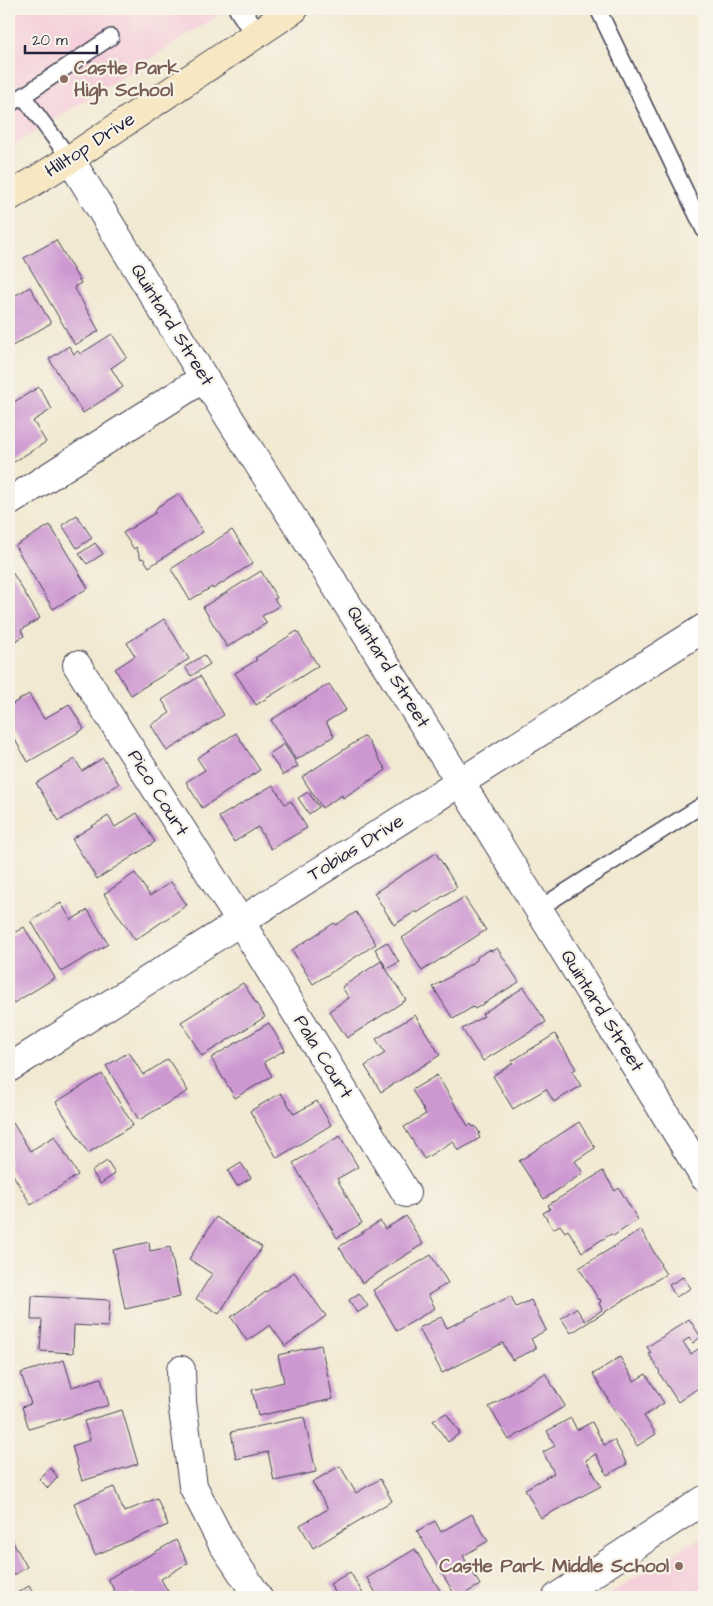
<svg xmlns="http://www.w3.org/2000/svg" width="713" height="1606" font-family="'Architects Daughter',sans-serif">
	<style>
		.built { fill: #f5cfda }
		.building { fill: #cd98d1 }
		.lines { fill: none; stroke-linecap: round; stroke-linejoin: round }
		.service-casing { stroke: #414052; stroke-width: 18 }
		.pedestrian-casing { stroke: #414052; stroke-width: 24 }
		.minor-casing { stroke: #414052; stroke-width: 30 }
		.tertiary-casing { stroke: #414052; stroke-width: 30 }
		.secondary-casing { stroke: #414052; stroke-width: 30 }
		.service { stroke: #fff; stroke-width: 15 }
		.pedestrian { stroke: #fff; stroke-width: 21 }
		.minor { stroke: #fff; stroke-width: 28 }
		.tertiary { stroke: #fff; stroke-width: 28 }
		.secondary { stroke: #f7e8c3; stroke-width: 28 }
		.education-dot { fill: #8d6e63; stroke: #f7f3e8; stroke-width: 2 }
		.labels { text-anchor: middle; dominant-baseline: central; stroke-width: 4.5; stroke-linejoin: round; paint-order: stroke }
		.education-label { font-size: 19px; font-weight: bold; fill: #785e54; stroke: #f7f3e8; text-anchor: start }
		.street-label { font-size: 19px; fill: #22223b; stroke: #f7f3e8 }
	</style>
	<rect width="100%" height="100%" fill="#f7f3e8"/>
	<filter id="ink" filterUnits="userSpaceOnUse"><feTurbulence type="fractalNoise" baseFrequency=".02" numOctaves="2"/><feDisplacementMap in="SourceGraphic" scale="10" xChannelSelector="R" yChannelSelector="G"/><feConvolveMatrix kernelMatrix="1 2 1 2 8 2 1 2 1" color-interpolation-filters="sRGB"/></filter>
	<filter id="wash" filterUnits="userSpaceOnUse"><feTurbulence type="fractalNoise" baseFrequency=".0096" numOctaves="4" result="noise"/><feDisplacementMap in="SourceGraphic" scale="20" xChannelSelector="R" yChannelSelector="G"/><feGaussianBlur stdDeviation="1.12" result="paint"/><feColorMatrix in="noise" values="0 0 0 0 0 0 0 0 0 0 0 0 0 0 0 0 0 1.4 0 .05"/><feComposite in="paint" operator="in"/></filter>
	<g filter="url(#wash)">
		<rect width="100%" height="100%" fill="#f2e9d2"/>
		<path class="built" d="M9,9H229L9,148Z
			M704,1535V1597H605Z"/>
		<g id="blocks">
			<path class="building" d="M56,240L81,283L74,287L99,331L75,345L24,258Z
				M30,287L51,323L9,348V299Z
				M112,334L127,357L111,368L123,387L83,413L49,359L69,346L74,354L78,351L80,354Z
				M39,387L52,409L33,421L46,442L9,465V405Z
				M178,494L195,518L203,532L149,567L143,558L141,559L136,547L134,549L123,533L155,513L157,507Z
				M77,515L92,538L77,548L62,525Z
				M50,525L88,588L53,609L15,546Z
				M232,530L253,563L213,589L212,587L190,600L171,569Z
				M95,543L103,554L87,564L79,554Z
				M9,567L40,618L21,630L24,636L9,645Z
				M261,571L277,598L274,599L279,606L262,616L267,623L227,647L203,607Z
				M164,619L189,659L131,695L115,669L135,656L127,643Z
				M297,631L318,666L256,705L235,673L257,660L255,658Z
				M204,655L210,664L191,676L185,667Z
				M200,676L224,715L167,751L151,725L170,713L162,700Z
				M329,684L346,710L326,722L334,736L296,760L271,720Z
				M29,694L44,719L69,704L84,729L28,762L9,730V706Z
				M236,733L260,770L202,808L186,782L205,770L197,758Z
				M365,736L386,770L343,798L342,795L322,808L302,777Z
				M284,744L298,766L283,775L269,754Z
				M103,758L119,784L59,821L36,783L75,759L82,771Z
				M273,785L285,804L291,801L307,828L271,849L258,827L234,842L219,817Z
				M308,792L319,807L309,814L298,798Z
				M137,813L155,842L97,879L72,839L108,816L115,827Z
				M436,853L457,887L417,913L416,911L394,925L374,893Z
				M135,873L150,896L171,882L187,905L135,940L104,894Z
				M464,897L486,930L422,971L402,938Z
				M61,903L71,920L88,910L108,944L61,972L31,921Z
				M356,912L376,944L313,984L292,950L334,923L336,925Z
				M24,927L55,978L9,1006V936Z
				M387,942L399,962L387,969L375,949Z
				M497,948L519,982L475,1009L473,1007L453,1019L433,987L477,960V957L489,950L492,951Z
				M381,961L406,1000L347,1038L329,1011L349,998L342,987Z
				M243,983L265,1017L202,1056L181,1022Z
				M524,987L546,1022L483,1061L462,1029L484,1016L482,1014Z
				M415,1015L440,1055L381,1092L365,1066L385,1053L376,1039Z
				M269,1023L285,1050L264,1062L272,1076L235,1098L211,1058Z
				M555,1034L576,1069L572,1071L581,1086L554,1102L546,1089L513,1109L493,1076L513,1063L512,1061Z
				M129,1052L143,1075L168,1059L188,1091L139,1120L106,1066Z
				M102,1074L133,1125L88,1153L56,1102Z
				M437,1075L468,1126L471,1124L473,1127L475,1126L480,1133L478,1134L480,1138L458,1151L453,1141L424,1159L404,1127L426,1114L412,1090Z
				M281,1093L294,1114L317,1101L331,1125L277,1158L250,1111Z
				M579,1122L595,1148L575,1161L583,1173L544,1199L519,1161Z
				M13,1123L30,1151L55,1136L78,1175L31,1205L9,1168V1126Z
				M340,1136L358,1167L337,1179L362,1223L337,1238L293,1163Z
				M107,1161L115,1174L100,1184L92,1171Z
				M241,1163L251,1178L237,1186L228,1171Z
				M603,1171L615,1191L619,1188L638,1220L613,1236L611,1234L582,1252L568,1230L565,1232L560,1225L553,1229L543,1213L550,1209L548,1205Z
				M406,1216L423,1244L362,1283L339,1247L380,1221L385,1229Z
				M216,1217L262,1247L219,1314L196,1299L212,1274L189,1259Z
				M641,1230L661,1264L660,1265L666,1274L571,1333L561,1318L576,1308L585,1321L602,1310L599,1303L601,1302L600,1299L599,1300L579,1268Z
				M149,1242L150,1251L170,1247L180,1297L125,1309L113,1250Z
				M431,1255L448,1283L428,1295L435,1308L397,1331L373,1290Z
				M294,1272L326,1316L285,1346L270,1325L247,1341L231,1317Z
				M683,1277L691,1288L676,1297L669,1285Z
				M359,1293L368,1306L357,1313L349,1300Z
				M32,1296L110,1300L108,1327L74,1325L73,1353L40,1351L42,1320H31Z
				M511,1296L516,1307L531,1300L546,1330L531,1339L536,1349L512,1360L503,1343L442,1373L419,1328L441,1317L447,1328Z
				M689,1319L701,1337L693,1343L689,1338L683,1342L691,1354L704,1345V1384L678,1402L659,1373L660,1372L649,1354L651,1353L647,1347Z
				M321,1345L333,1399L258,1416L252,1390L284,1382L278,1355Z
				M620,1357L634,1381L646,1374L664,1403L644,1416L656,1434L637,1446L607,1398H608L593,1374Z
				M64,1360L72,1387L101,1378L109,1405L29,1429L22,1407L31,1404L21,1373Z
				M545,1373L565,1406L509,1440L489,1407Z
				M122,1410L138,1464L82,1481L72,1446L90,1440L84,1421Z
				M446,1413L460,1433L448,1442L433,1421Z
				M304,1417L316,1472L274,1481L268,1452L236,1459L231,1432Z
				M571,1418L577,1430L592,1422L604,1445L614,1440L627,1464L607,1475L596,1454L586,1460L601,1486L541,1518L525,1489L554,1473L543,1452L555,1446L547,1431Z
				M340,1466L356,1493L380,1479L392,1501L313,1548L300,1525L328,1509L312,1482Z
				M50,1468L58,1477L48,1488L39,1479Z
				M114,1487L124,1512L157,1498L168,1525L95,1555L74,1503Z
				M472,1514L488,1541L463,1556L480,1585L459,1597H456L417,1531L435,1521L441,1532Z
				M9,1535L27,1567L9,1578Z
				M176,1540L188,1563L161,1579L171,1597H135L133,1593L125,1597H118L108,1579Z
				M415,1549L444,1597H378L367,1578Z
				M350,1572L365,1597H338L330,1584Z
				M29,1586L35,1597H10Z"/>
		</g>
	</g>
	<g filter="url(#ink)">
		<use href="#blocks" fill-opacity="0" stroke="#414052" stroke-width="1"/>
		<g class="lines">
			<g class="service-casing">
				<path id="service" d="M598,9L704,230
					M9,105L23,96
					M70,159L23,96L111,37
					M538,909L704,804"/>
			</g>
			<g class="pedestrian-casing">
				<path id="pedestrian" d="M240,9L256,34"/>
			</g>
			<g class="minor-casing">
				<path id="minor" d="M9,502L204,378
					M77,665L240,921L406,1193
					M9,1068L704,628
					M181,1370L182,1402L193,1486L222,1543L258,1597
					M557,1597L704,1500"/>
			</g>
			<g class="tertiary-casing">
				<path id="tertiary" d="M70,159L204,378L460,782L704,1177"/>
			</g>
			<g class="secondary-casing">
				<path id="secondary" d="M9,197L70,159L294,9"/>
			</g>
			<use href="#service" class="service"/>
			<use href="#pedestrian" class="pedestrian"/>
			<use href="#minor" class="minor"/>
			<use href="#tertiary" class="tertiary"/>
			<use href="#secondary" class="secondary"/>
		</g>
	</g>
	<g class="education-dot">
		<circle cx="64" cy="79" r="5"/>
		<circle cx="679" cy="1566" r="5"/>
	</g>
	<g class="labels">
		<g class="education-label">
			<text x="74" y="68">Castle Park<tspan x="74" dy="22">High School</tspan></text>
			<text x="669" y="1566" text-anchor="end">Castle Park Middle School</text>
		</g>
		<g class="street-label">
			<text transform="translate(90 145) rotate(-33)">Hilltop Drive</text>
			<text transform="translate(172 325) rotate(58)">Quintard Street</text>
			<text transform="translate(388 667) rotate(58)">Quintard Street</text>
			<text transform="translate(158 793) rotate(58)">Pico Court</text>
			<text transform="translate(356 848) rotate(-32)">Tobias Drive</text>
			<text transform="translate(602 1011) rotate(58)">Quintard Street</text>
			<text transform="translate(323 1057) rotate(58)">Pala Court</text>
		</g>
	</g>
	<rect width="713" height="1606" fill="none" stroke="#f7f3e8" stroke-width="30"/>
	<path d="M25 45v8h72v-8" fill="none" stroke="#22223b" stroke-width="2.5"/>
	<text x="32" y="45" font-size="15" fill="#22223b" stroke="#f7f3e8" stroke-width="4" paint-order="stroke">20 m</text>
</svg>
